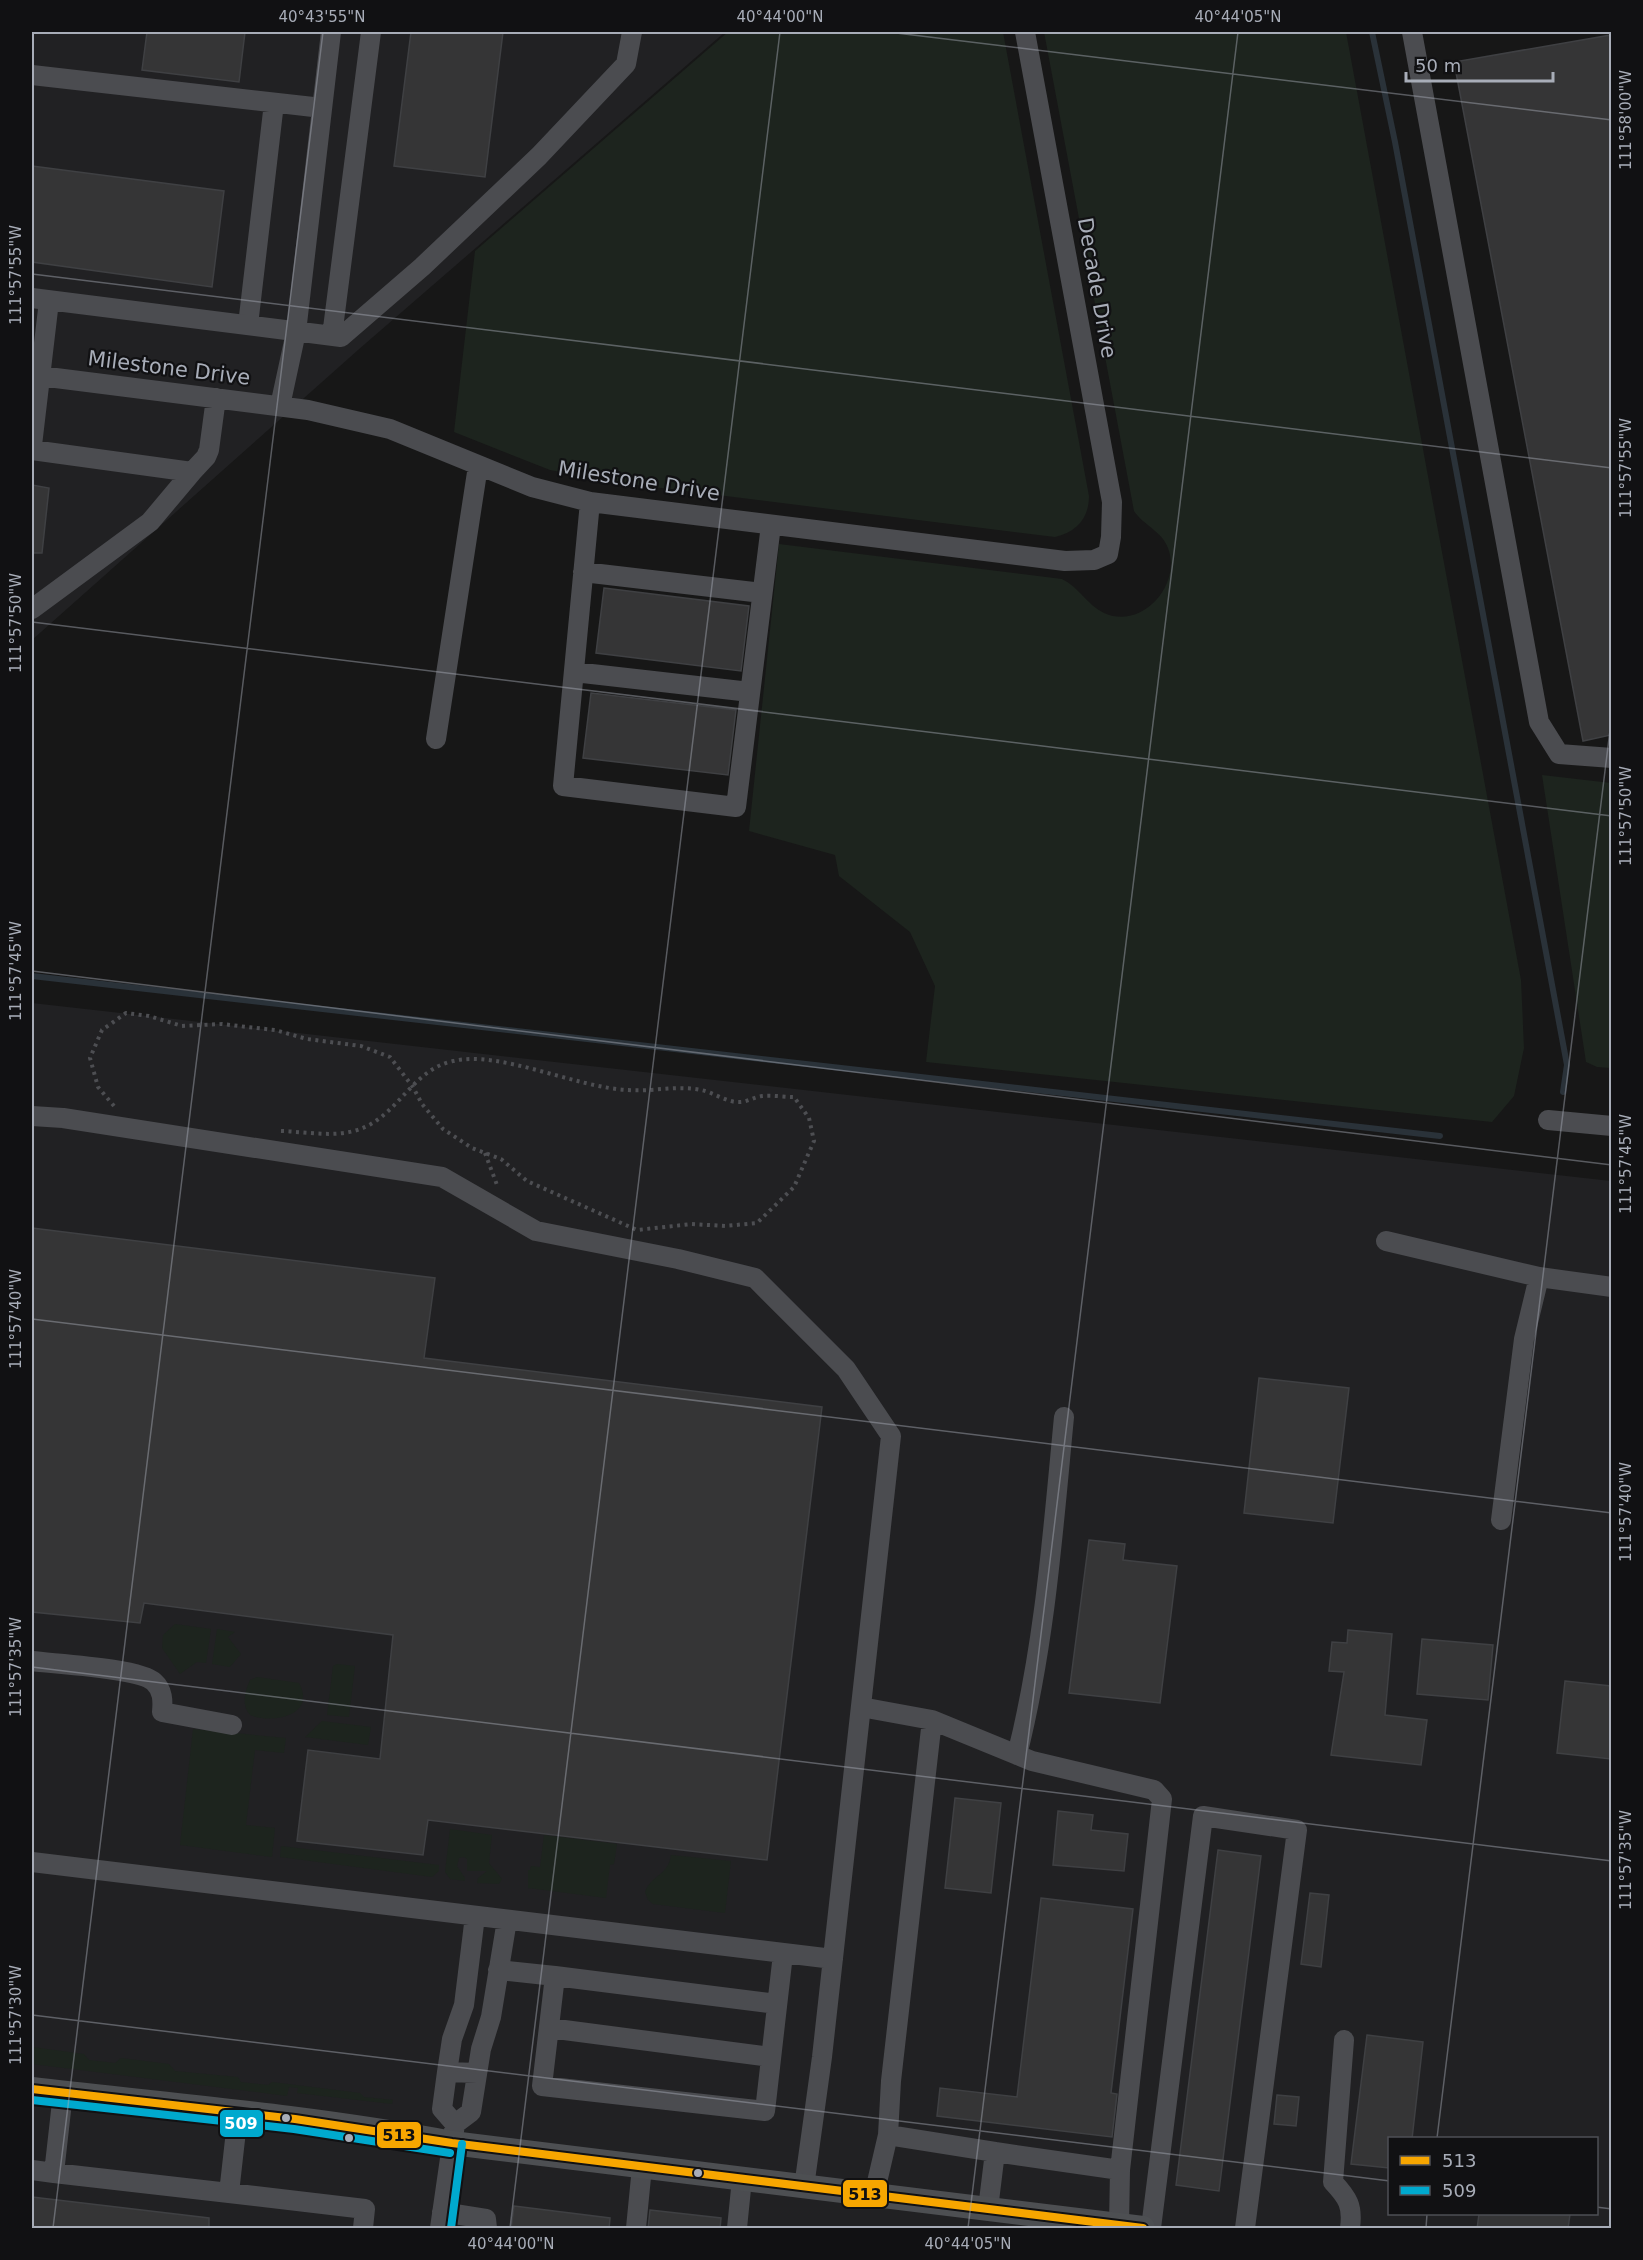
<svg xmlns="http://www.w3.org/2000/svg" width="1643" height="2260" font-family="'DejaVu Sans',sans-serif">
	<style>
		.built { fill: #212123; fill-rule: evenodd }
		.green { fill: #1d241e }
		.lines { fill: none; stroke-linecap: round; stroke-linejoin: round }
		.stream { stroke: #2a3239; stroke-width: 6 }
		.building { fill: #353536; stroke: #3f4043; stroke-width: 1.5 }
		.path { stroke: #4d4e52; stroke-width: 4; stroke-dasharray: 3 4.5; stroke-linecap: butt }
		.minor { stroke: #4b4c50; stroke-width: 20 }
		.major { stroke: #4d4f52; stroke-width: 24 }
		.bus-1-casing { stroke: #111113; stroke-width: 12 }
		.bus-2-casing { stroke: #111113; stroke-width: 12 }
		.bus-1 { stroke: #f7a600; stroke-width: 8 }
		.bus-2 { stroke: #00a9ce; stroke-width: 8 }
		.ticks { fill: none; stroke: #a8adb8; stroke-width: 1.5; stroke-opacity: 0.45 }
		.bus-dot { fill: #a8adb8; stroke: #111113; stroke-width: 2 }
		.labels { text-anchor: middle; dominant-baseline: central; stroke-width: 4.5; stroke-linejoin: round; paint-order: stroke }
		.street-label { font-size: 21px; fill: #a8adb8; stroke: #111113 }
		.line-badge { stroke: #111113; stroke-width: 2 }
		.badge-label { font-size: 16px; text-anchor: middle; font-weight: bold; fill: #fff }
		.pale-badge-label { font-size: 16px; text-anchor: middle; font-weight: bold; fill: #111 }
		.neatline { fill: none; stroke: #a8adb8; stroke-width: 2 }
		.ticks-label { font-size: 15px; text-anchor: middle; fill: #a8adb8 }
	</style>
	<rect width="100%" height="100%" fill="#171717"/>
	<path class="built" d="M32,32H725L358,350L32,640Z
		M32,1003L1611,1181V2228H32ZM1390,2138H1596V2214H1390Z"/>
	<path class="green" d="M728,32H1003L1089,496C1089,519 1076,532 1055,537L613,482L550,470L454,432L475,251Z
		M1044,32H1346L1521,980L1524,1048L1514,1096L1492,1122L926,1062L935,986L910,932L839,876L835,855L749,831L779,544L1062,579C1079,587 1087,605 1104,613C1141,630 1180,587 1169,551C1164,532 1144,526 1134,511Z
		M1542,775L1611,783V1068L1597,1067L1586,1062Z
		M175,1624L211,1629L206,1663L197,1662L180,1674L162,1648L163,1635Z
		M217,1629L235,1632L228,1637L241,1654L230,1667L212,1664Z
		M337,1664L355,1666L349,1717L327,1715L333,1666Z
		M257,1677L299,1683C317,1716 272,1724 250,1715C241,1705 245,1691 250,1680Z
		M322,1721L371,1727L368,1745L305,1737Z
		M193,1729L286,1738L284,1753L255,1750L246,1825L275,1828L272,1857L180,1845Z
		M450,1829L492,1835L489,1863L502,1879L499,1884L477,1883L478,1878L487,1871H467V1859L464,1857L459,1858L457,1866L465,1878V1881L450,1879L445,1872Z
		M544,1835L617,1844L614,1864L610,1865L606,1898L528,1888V1870H530L531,1866L540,1867Z
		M281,1846L439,1865V1871L432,1877L280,1857Z
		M671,1855L731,1861L725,1913L653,1904L648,1900L645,1892C652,1874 668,1876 671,1855Z
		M32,2047L84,2054L89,2060L115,2063L121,2058L169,2064L175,2071L238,2077L241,2082L268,2085L272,2082L360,2093L364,2097L393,2100L392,2104L297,2093L298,2088L289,2087L287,2096L32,2064Z"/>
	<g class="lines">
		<path class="stream" d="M1372,32L1395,142L1567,1065L1563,1092
			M32,976L1440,1136"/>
	</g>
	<path class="building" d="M147,32H245L239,82L142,70Z
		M411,32H503L485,177L394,166Z
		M1611,35V735L1583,741L1454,62Z
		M32,166L224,191L212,287L32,262Z
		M32,485L49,488L42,553H32Z
		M604,588L749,606L741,671L596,653Z
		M591,693L736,710L728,775L583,758Z
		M32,1228L435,1278L424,1358L822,1407L767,1860L428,1820L423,1855L297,1841L308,1750L380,1759L393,1635L144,1603L140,1623L32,1612Z
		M1259,1378L1349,1388L1333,1523L1244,1513Z
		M1089,1540L1125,1544L1123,1560L1177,1566L1160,1703L1069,1693Z
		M1348,1630L1392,1634L1385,1715L1427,1720L1421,1765L1331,1755L1344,1672L1329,1671L1332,1642L1347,1643Z
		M1422,1639L1493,1645L1488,1700L1417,1694Z
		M1565,1681L1611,1686V1759L1557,1753Z
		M955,1798L1001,1803L991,1893L945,1888Z
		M1058,1811L1093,1815L1091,1830L1128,1834L1124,1871L1053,1865Z
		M1218,1850L1261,1856L1219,2191L1176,2185Z
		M1310,1893L1329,1895L1321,1967L1301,1964Z
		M1041,1898L1133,1909L1111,2093L1117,2094L1112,2137L937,2116L940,2088L1017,2097Z
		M1367,2035L1423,2042L1412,2139H1389V2168L1351,2164Z
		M1277,2095L1299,2097L1296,2126L1274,2124Z
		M32,2197L209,2218V2229H32Z
		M514,2206L610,2218L609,2229H511Z
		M650,2210L721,2218L720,2229H648Z
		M1479,2214H1570L1568,2229H1477Z"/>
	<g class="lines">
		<path class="path" d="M114,1106L98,1087L90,1058L102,1030L126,1013L149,1016L182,1026L222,1024L247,1027L275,1030L307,1039L361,1046L390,1057L413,1087
			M281,1131C312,1132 343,1140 371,1124C402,1106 416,1069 453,1061C500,1050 577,1088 628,1090C652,1092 676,1085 701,1090C713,1092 727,1103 740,1102C747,1102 754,1097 762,1096C772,1095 784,1097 794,1097L809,1118L814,1141L794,1187L757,1223L725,1226L692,1224L637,1230L527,1181L501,1159L472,1148L443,1129L422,1104L413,1087
			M485,1153L497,1185"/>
		<path class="minor" d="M1412,32L1539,722L1559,754L1612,758
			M32,75L322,108
			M32,298L341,337L422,267L539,156L626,64L632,32
			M248,325L274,103
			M332,336L371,32
			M32,375L308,410L390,429L532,487L590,502L1065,561L1094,560L1108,554L1111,537L1112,502L1025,32
			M280,406L296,332L331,32
			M32,445L49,301
			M32,450L192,472L150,522L32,609
			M192,472L206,457L209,450L216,398
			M590,502L563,786L736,807L771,525
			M583,572L762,593
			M574,672L750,692
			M436,739L478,466
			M32,1116L63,1118L442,1177L536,1231L678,1259L755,1278L846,1369L891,1436L822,2057L804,2187
			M1548,1120L1612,1126
			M1386,1241L1539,1277
			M1501,1520L1524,1339L1539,1277L1612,1287
			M32,1661C55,1664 140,1668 154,1682C163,1690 163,1701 162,1712L232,1725
			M861,1707L932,1720L891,2081L888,2135
			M932,1720L1032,1761L1154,1790L1162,1799L1120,2170
			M1017,1755C1045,1644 1053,1531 1064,1417
			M32,1862L833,1959
			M498,1970L555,1976L542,2086L765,2111L783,1954
			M555,1976L777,2004
			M549,2028L771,2057
			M1344,2040L1333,2182C1348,2198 1353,2206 1350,2228
			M447,2072L452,2039L464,2005L475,1916
			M455,2124L442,2109L447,2072L477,2073
			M32,2170L54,2173L63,2093
			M54,2173L229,2193L238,2113
			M229,2193L365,2209L363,2228
			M874,2195L888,2135L995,2152
			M988,2209L995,2152L1120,2170L1119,2226
			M442,2212L486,2219L487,2228
			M440,2228L455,2124L471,2112L481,2049L491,2017L507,1920
			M636,2228L642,2167
			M737,2228L742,2179
			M1151,2228L1203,1816L1297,1830L1245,2228"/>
		<path class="major" d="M32,2089C172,2105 313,2117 452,2143L1143,2228"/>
		<g class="bus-1-casing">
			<path id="bus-1" d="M32,2089L295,2119L452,2143L1143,2228"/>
		</g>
		<g class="bus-2-casing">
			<path id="bus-2" d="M32,2100L294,2129L450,2153
				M451,2228L462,2144"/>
		</g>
		<use href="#bus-1" class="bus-1"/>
		<use href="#bus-2" class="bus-2"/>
	</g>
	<path class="ticks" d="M888,32L1612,120M32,274L1612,468M32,622L1612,816M32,971L1612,1165M32,1319L1612,1513M32,1667L1612,1861M32,2015L1390,2181M1437,2138L1612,714M1596,2207L1612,2209M53,2228L323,32M510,2228L780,32M968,2228L1238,32M1426,2228L1427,2214"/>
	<g class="bus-dot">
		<circle cx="286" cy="2118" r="5"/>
		<circle cx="349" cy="2138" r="5"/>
		<circle cx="698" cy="2173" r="5"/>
	</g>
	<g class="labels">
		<g class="street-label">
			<text transform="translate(1097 288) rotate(80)">Decade Drive</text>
			<text transform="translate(169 368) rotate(7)">Milestone Drive</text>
			<text transform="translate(639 481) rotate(9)">Milestone Drive</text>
		</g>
	</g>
	<g class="line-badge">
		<rect x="219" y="2109" width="45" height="29" rx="6" fill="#00a9ce"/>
		<rect x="376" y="2121" width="46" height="28" rx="6" fill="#f7a600"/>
		<rect x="842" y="2179" width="46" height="29" rx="6" fill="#f7a600"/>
	</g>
	<g class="badge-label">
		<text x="241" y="2129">509</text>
	</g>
	<g class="pale-badge-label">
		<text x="399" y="2141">513</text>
		<text x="865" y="2200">513</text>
	</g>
	<rect width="1643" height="2260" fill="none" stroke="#111113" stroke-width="66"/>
	<rect x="1388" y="2137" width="210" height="78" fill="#111113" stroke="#4d4f55" stroke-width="1.5"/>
	<rect x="1400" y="2156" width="30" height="9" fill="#f7a600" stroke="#4d4f55" stroke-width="1.5"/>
	<text x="1442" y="2167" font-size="18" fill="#a8adb8">513</text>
	<rect x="1400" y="2186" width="30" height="9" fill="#00a9ce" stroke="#4d4f55" stroke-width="1.5"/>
	<text x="1442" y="2197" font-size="18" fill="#a8adb8">509</text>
	<path d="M1406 72v9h147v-9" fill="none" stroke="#a8adb8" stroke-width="3"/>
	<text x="1415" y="72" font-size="18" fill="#a8adb8" stroke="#111113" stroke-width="4.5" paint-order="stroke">50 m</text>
	<rect x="33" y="33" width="1577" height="2194" class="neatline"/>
	<g class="ticks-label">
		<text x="322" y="22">40°43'55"N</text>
		<text x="780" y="22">40°44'00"N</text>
		<text x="1238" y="22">40°44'05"N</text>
		<text transform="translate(1626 120) rotate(-90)" y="5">111°58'00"W</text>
		<text transform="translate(16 275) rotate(-90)" y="5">111°57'55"W</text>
		<text transform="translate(1626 468) rotate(-90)" y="5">111°57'55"W</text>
		<text transform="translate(16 623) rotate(-90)" y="5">111°57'50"W</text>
		<text transform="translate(1626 816) rotate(-90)" y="5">111°57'50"W</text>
		<text transform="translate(16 971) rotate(-90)" y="5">111°57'45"W</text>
		<text transform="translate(1626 1164) rotate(-90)" y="5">111°57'45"W</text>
		<text transform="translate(16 1319) rotate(-90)" y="5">111°57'40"W</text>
		<text transform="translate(1626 1512) rotate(-90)" y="5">111°57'40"W</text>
		<text transform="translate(16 1667) rotate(-90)" y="5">111°57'35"W</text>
		<text transform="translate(1626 1860) rotate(-90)" y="5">111°57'35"W</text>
		<text transform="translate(16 2015) rotate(-90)" y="5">111°57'30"W</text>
		<text x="511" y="2249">40°44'00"N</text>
		<text x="968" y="2249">40°44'05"N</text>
	</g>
</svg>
